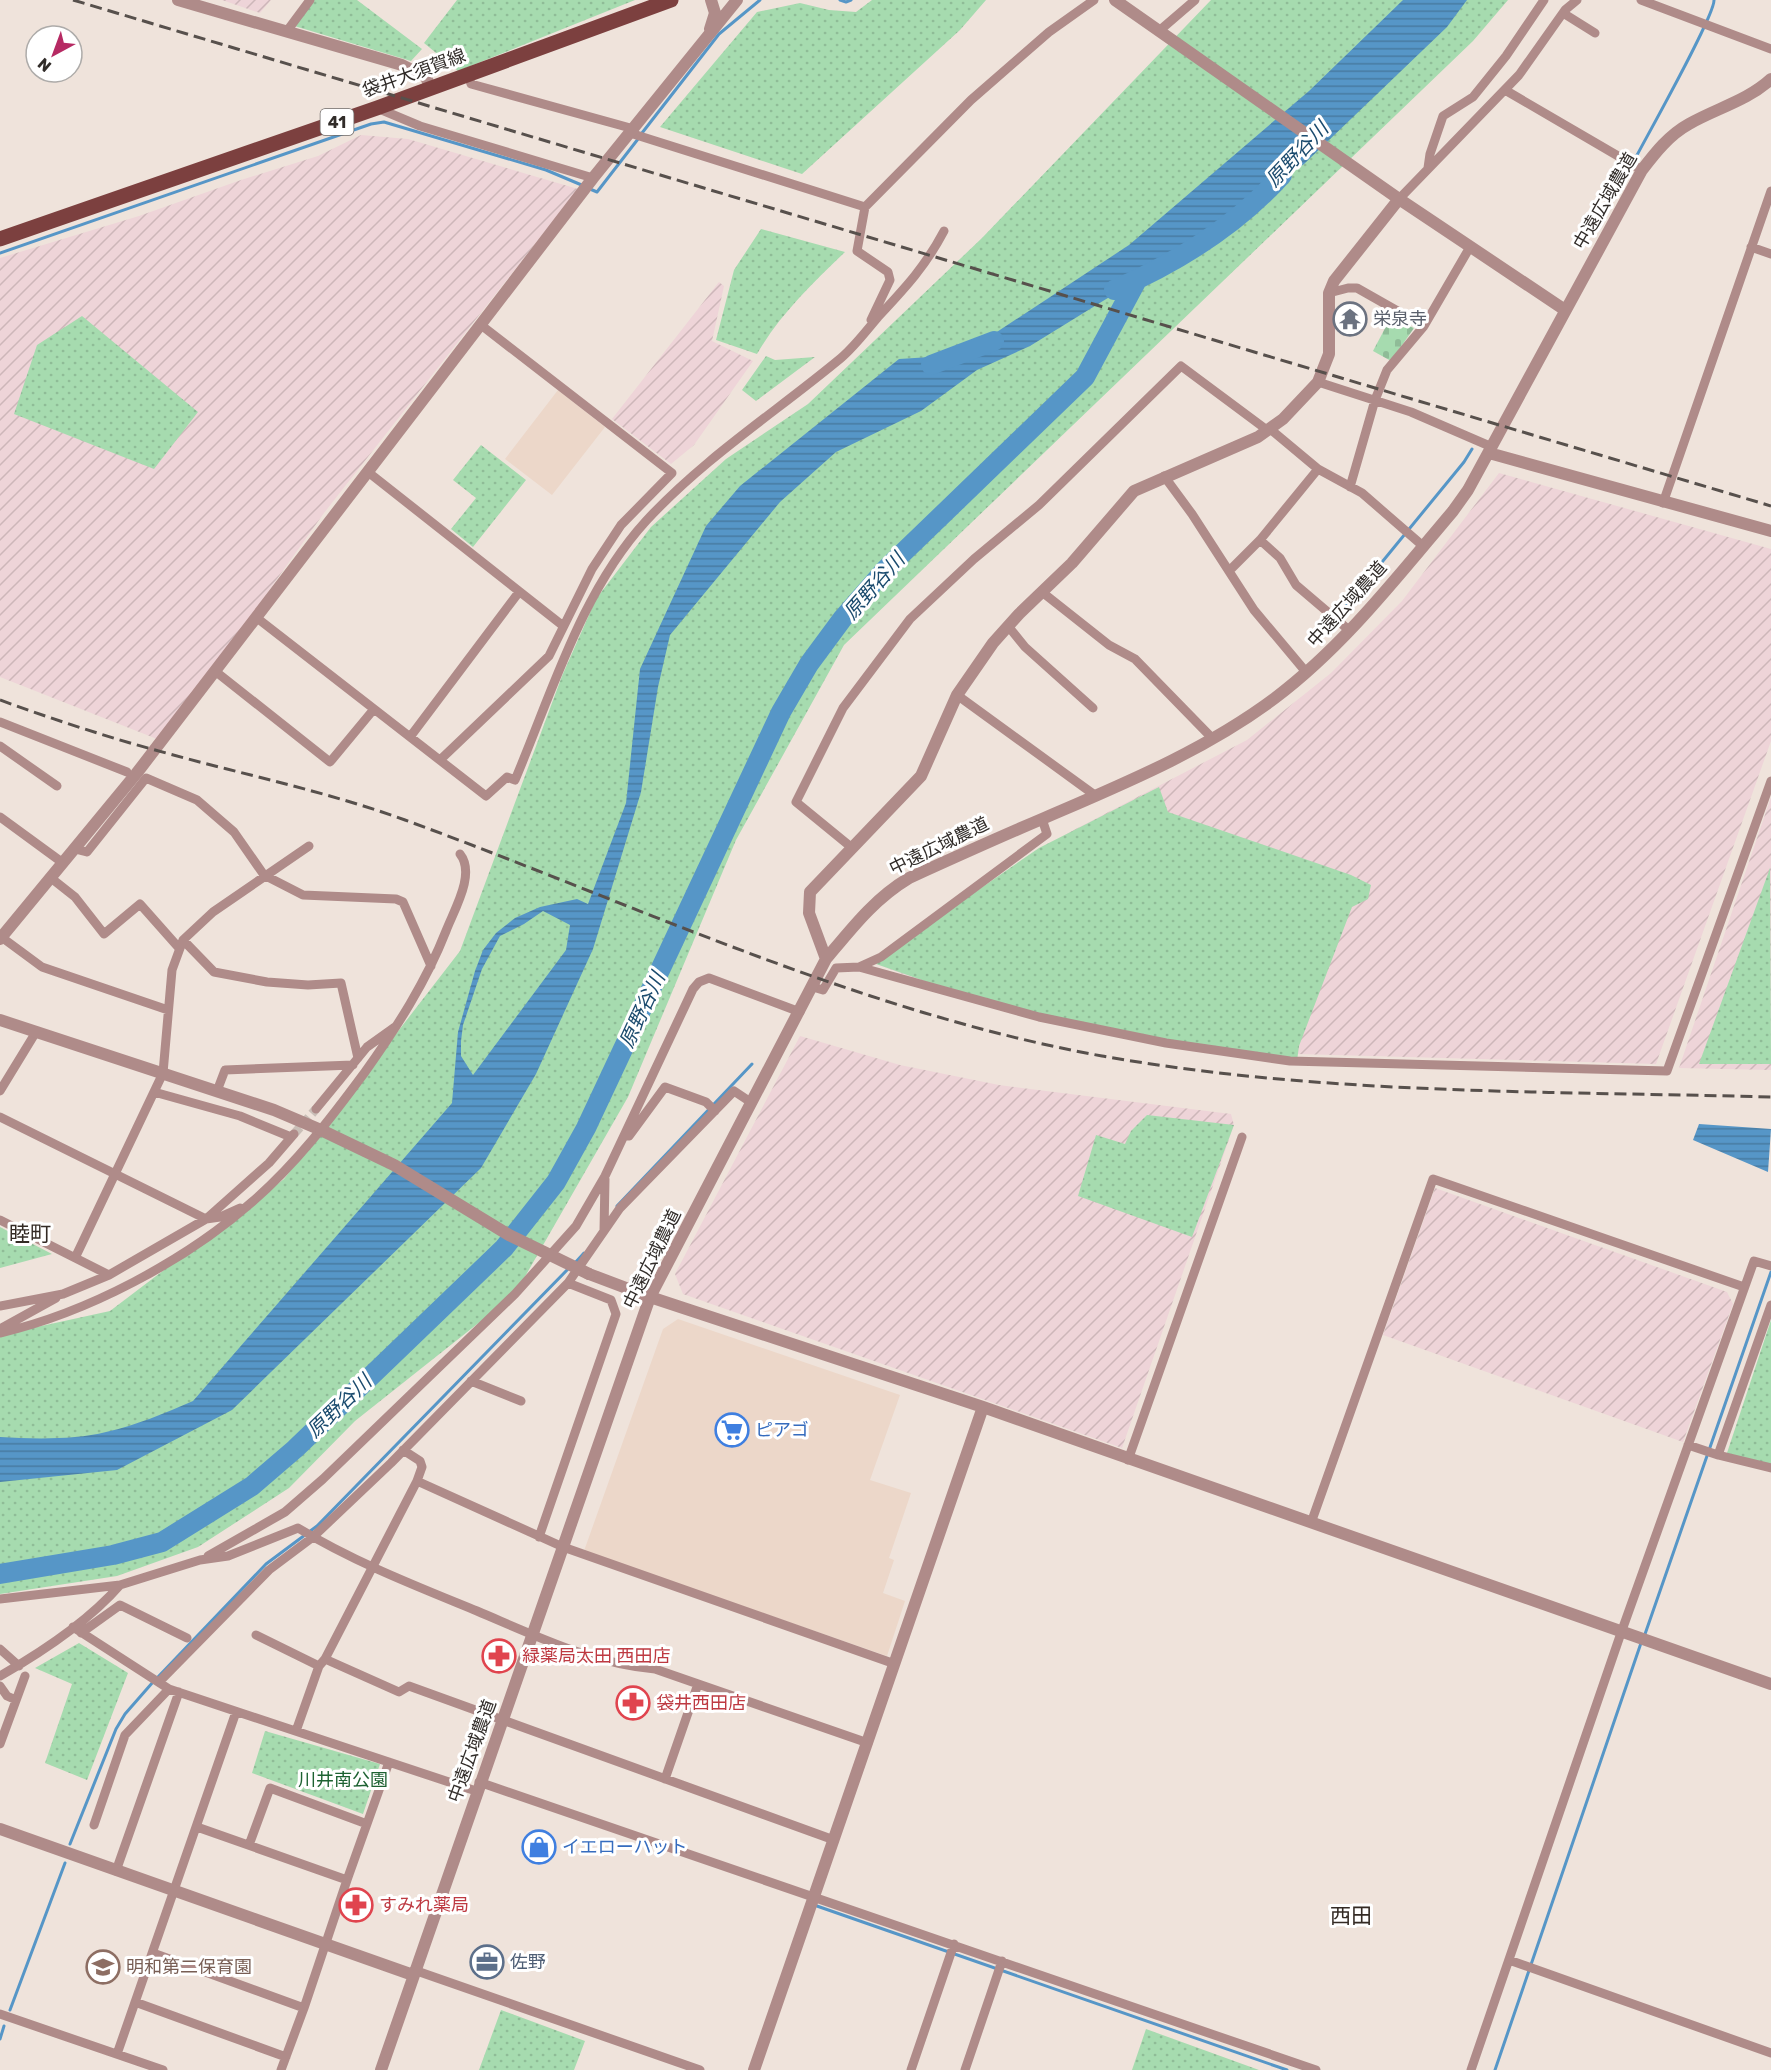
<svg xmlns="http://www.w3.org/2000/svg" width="1771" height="2070" font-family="Rubik,'Noto Sans JP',sans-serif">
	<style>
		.commercial { fill: #ecd7c9 }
		.industrial { fill: url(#industrial-furrows) }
		.green { fill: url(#green-dots) }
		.cemetery { fill: url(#cemetery-stones) }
		.water { fill: url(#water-rules); fill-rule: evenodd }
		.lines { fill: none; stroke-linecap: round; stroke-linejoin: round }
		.stream { stroke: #5696c7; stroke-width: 3 }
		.river { stroke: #5696c7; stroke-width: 20 }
		.minor-tunnel { stroke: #c9beb7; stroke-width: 9; stroke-dasharray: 9 4.5; stroke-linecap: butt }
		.minor { stroke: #af8b89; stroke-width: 9 }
		.tertiary { stroke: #af8b89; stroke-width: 12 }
		.primary { stroke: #7c403f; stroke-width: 15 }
		.rail { stroke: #57504c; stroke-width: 3; stroke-dasharray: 12 6; stroke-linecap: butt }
		.tertiary-bridge { stroke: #af8b89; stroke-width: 12 }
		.labels { text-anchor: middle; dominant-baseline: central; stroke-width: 6; stroke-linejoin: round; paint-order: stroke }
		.shield { fill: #fff; stroke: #6f6b69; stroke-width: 1.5 }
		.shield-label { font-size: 16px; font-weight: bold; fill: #312c29 }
		.street-label { font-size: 18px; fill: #312c29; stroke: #fff }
		.worship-label { font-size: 18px; fill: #5b616d; stroke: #fff; text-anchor: start }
		.shop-label { font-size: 18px; fill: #366cbe; stroke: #fff; text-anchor: start }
		.health-label { font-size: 18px; fill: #be3a42; stroke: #fff; text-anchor: start }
		.park-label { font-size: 18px; fill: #1d6232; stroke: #fff }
		.service-label { font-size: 18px; fill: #4e5e75; stroke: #fff; text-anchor: start }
		.education-label { font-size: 18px; fill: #785e54; stroke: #fff; text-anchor: start }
		.water-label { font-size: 20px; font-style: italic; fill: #1b4b6e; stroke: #fff }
		.quarter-label { font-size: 21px; fill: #332a24; stroke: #fff }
	</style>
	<defs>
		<pattern id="industrial-furrows" width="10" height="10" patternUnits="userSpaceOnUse" patternTransform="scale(1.5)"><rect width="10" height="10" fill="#eed4d8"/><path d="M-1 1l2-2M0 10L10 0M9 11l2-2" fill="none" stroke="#cdb6b9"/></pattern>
		<pattern id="green-dots" width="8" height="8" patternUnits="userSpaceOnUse" patternTransform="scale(1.5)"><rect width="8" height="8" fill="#a6dbaf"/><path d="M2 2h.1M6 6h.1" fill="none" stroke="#8fbc97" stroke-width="1.8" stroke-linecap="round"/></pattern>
		<pattern id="cemetery-stones" width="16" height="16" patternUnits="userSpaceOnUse" patternTransform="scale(1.5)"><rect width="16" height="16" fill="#a6dbaf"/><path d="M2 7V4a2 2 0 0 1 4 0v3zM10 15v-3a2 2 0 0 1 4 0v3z" fill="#8fbc97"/></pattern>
		<pattern id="water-rules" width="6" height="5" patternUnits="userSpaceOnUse" patternTransform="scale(1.5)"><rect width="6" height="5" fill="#5696c7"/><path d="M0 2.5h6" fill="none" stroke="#487ba2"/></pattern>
	</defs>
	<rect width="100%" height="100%" fill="#efe3db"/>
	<path class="commercial" d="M558,390L605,427L552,495L505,459Z
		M678,1319L900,1395L870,1480L911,1493L889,1558L894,1560L883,1593L905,1601L887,1656L584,1551L663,1329Z"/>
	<path class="industrial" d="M222,0H271L260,13Z
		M361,135L408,139L578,189L324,513L162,741L0,677V258L139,216L241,180L318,156Z
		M719,282L724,286L712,341L753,361L694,445L671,464L612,419Z
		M1499,473L1771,549V741L1656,1064L1263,1053L939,988L887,968L1068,833L1247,740L1331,673L1402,601Z
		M1771,797V1070L1679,1068Z
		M800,1036L900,1065L999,1085L1231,1114L1234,1125L1122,1448L683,1294L675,1274Z
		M1435,1188L1727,1292L1733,1304L1683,1442L1383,1335Z"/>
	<path class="green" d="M310,0H357L422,49L411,61L291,25Z
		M457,0H635L458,71L424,43Z
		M872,0H986L960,30L802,174L660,127L757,12L800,3L829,10L856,12Z
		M1211,0H1508L1473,41L844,645L736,840L628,1097L515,1294L355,1421L289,1488L198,1547L117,1576L0,1594V1335L110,1311L284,1179L460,951L562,676L596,599L651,527L726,459L808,404L982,238Z
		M761,229L845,252C812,284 780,314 757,354L716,340L734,270Z
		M82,316L198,412L154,469L14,414L37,345Z
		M766,356L775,360L815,357L756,401L742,390Z
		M481,445L526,480L473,547L451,529L476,498L453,480Z
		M1159,787L1168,812L1351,875L1371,885L1368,899L1352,907L1299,1046L1297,1061L1171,1043L976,999L876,964L881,957L1039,848Z
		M1770,868L1771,1064H1699Z
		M1147,1115L1234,1125L1192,1237L1078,1196L1096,1135L1125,1144L1131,1131Z
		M0,1227L52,1254L0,1268Z
		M1771,1320V1472L1726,1456Z
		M79,1643L128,1673L87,1780L45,1763L72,1684L35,1668Z
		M265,1731L380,1764L363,1814L252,1773Z
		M501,2010L585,2041L574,2070H479Z
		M1146,2029L1259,2070H1132Z"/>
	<path class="cemetery" d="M1391,317L1414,328L1391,361L1373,351Z"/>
	<path class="water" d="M1403,0H1467L1447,27L1304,164L1137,280L1030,346L977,370L921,411L836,452L780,502L670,635L658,687L641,792L593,949L536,1074L481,1168L232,1410L117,1470L0,1482V1437C32,1439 75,1440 106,1432C137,1425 165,1413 193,1401L452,1103L458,1032L475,971L483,950L496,933L515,918L540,907L577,899L588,904L626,803L640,669L706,526L740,486L899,359L962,355L1129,245L1309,91ZM543,911L570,925L566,950L473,1075L461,1056V1041L463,1025L482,969L500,936L524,924Z
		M1699,1124L1771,1129L1768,1172L1693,1140Z"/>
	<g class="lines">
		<path class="stream" d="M840,0L846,2L851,0
			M642,133L719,34L760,0
			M1636,157C1648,134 1715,15 1714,0
			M590,189L597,192L638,139
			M0,253L371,124L384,122L546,170L584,186
			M1337,617L1464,462L1472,449
			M617,1206L752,1064
			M574,1264L584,1253
			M1644,1637L1771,1272
			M157,1678L266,1564L317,1526L569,1268
			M70,1844L116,1729L125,1714L153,1682
			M814,1905L1287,2070
			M10,2010L65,1863
			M0,2039L4,2026
			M1495,2070L1641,1643"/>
		<path class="river" d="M1114,290C1176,263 1237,225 1282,175
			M931,365L994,341
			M0,1574L113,1555L162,1542L252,1486L295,1449L504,1248L556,1182L586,1128L781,712L809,664L843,618L884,571L1085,377L1137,280"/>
		<path class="minor-tunnel" d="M294,1134L316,1109"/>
		<path class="minor" d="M1641,0L1771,49
			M1563,13L1595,33
			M287,31L310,0
			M1159,31L1195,0
			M468,74L471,84L634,129
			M1505,90L1642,170
			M377,108L420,126L593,178
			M630,133L865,207L971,100L1049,32L1094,0
			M1428,168L1430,154L1443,116L1473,97L1506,56L1544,0
			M1399,199L1519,75L1565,10L1577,0
			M865,207L857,251L888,272L890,280L871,320
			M1751,247L1771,254
			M1329,293L1348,288H1357L1424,326
			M1318,382L1411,412L1492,447
			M1270,429L1318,469L1362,493L1423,546
			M368,472L562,625
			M1164,476L1192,514L1254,610L1306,672
			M1350,487L1375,400L1387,370L1424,326L1470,247
			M1663,503L1771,191
			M1260,540L1280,558L1296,585L1350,631
			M1229,571L1260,540L1318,469
			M1042,592L1109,645L1135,659L1213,739
			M257,618L486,796L507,777L515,780C552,693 581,592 646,521C704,458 776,412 841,358C855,346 866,331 878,317C905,288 925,267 944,231
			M1008,626L1025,647L1093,708
			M215,671L330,762L374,709
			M957,695L1096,796
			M0,722L127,772
			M410,737L519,592
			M0,746L57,786
			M440,760L549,656L592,569L621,525L672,473L481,325
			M0,817L63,863
			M851,847L796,802L843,708L910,619L974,559L1039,505L1181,366L1267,430
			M75,849L87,852L146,778L197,800L234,832L264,875L303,895L396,899L403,902L431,966
			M51,878L75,897L104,934L140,904L179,948
			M0,936L42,967L168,1010
			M183,940L214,972L267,982L308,985L341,983L358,1058
			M859,967L881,957L1047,834L1042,819
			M813,987L823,990L836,968L859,967L1039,1017L1166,1043L1290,1061L1667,1071L1771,781
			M0,1091L36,1032
			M217,1091L225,1070L353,1065
			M154,1092L240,1116L291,1137
			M316,1109L367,1047L395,1027
			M0,1117L206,1219L220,1217L240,1208
			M629,1136L665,1087L706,1102L715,1111
			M0,1220L109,1275
			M604,1231L605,1179
			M75,1258L163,1073L172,970L183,940L213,912L309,846
			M1771,1305L1718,1455L1771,1468
			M0,1306L63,1294L109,1275L206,1219L269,1163L294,1134
			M0,1329L56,1298
			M0,1333C87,1313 185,1261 252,1202C296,1164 331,1118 365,1072C397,1027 426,982 446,931C454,910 476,874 460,854
			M471,1381L521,1401
			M1688,1445L1718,1455
			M403,1450L420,1461L422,1467L417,1481L563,1547L895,1664
			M1128,1460L1242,1137
			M417,1481L325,1659L399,1692L409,1686L834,1840
			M1311,1523L1433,1179L1744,1287
			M539,1537L616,1314L611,1300L568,1283
			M208,1556L285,1512L323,1479L515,1294L576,1226L605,1176L693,989L699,982L709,978L800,1012
			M0,1599L120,1585L200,1560L228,1556L298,1528C354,1562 416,1586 477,1611C534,1635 593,1664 655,1669L868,1743
			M73,1627L169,1689L476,1791
			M81,1633L120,1605L187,1638
			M256,1635L319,1666
			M0,1649L19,1666
			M0,1676C42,1652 88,1622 120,1585
			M159,1682L269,1570L313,1537L391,1463L568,1283L620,1208L734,1091L752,1103
			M0,1686L7,1696L16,1700
			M296,1731L319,1666L325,1659
			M0,1744L25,1676
			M665,1779L698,1684
			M479,1782L1316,2070
			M94,1825L125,1735L169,1689
			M197,1827L347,1880L389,1762
			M249,1845L270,1788L367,1824
			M116,1871L179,1692
			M153,1953L304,2008L281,2070
			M1509,1960L1771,2053
			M414,1970L700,2070
			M135,2002L286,2057
			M304,2008L347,1880
			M0,2014L163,2070
			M117,2054L236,1712
			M911,2070L954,1944
			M965,2070L1002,1961
			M1471,2070L1621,1633L1754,1261L1771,1266"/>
		<path class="tertiary" d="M178,0L402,65L426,77L430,87
			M1115,0L1399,199L1565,310
			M710,29L715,13L711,0
			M1489,453L1771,531
			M0,939L136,774L593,178L737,0
			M826,959L809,913L810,892L921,776L957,695L993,643L1019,614L1072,563L1134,491L1258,437L1283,419L1318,382L1329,354V293L1334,281L1399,199
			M0,1020L274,1110L321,1130
			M589,1274L650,1297L983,1407L1771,1684
			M0,1829L413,1975
			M381,2070L650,1297L826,959C852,928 874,899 909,878C953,858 997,838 1042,819C1123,784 1204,751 1275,698C1344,646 1397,577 1453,511L1468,490L1642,170C1655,153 1669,135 1689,124C1717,108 1747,101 1771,79
			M754,2070L983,1407"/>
		<path class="primary" d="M0,239L377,108L671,0"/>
		<path class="rail" d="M73,0L1771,506
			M0,700C55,720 110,738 166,753C246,775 328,792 405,820C635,904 859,1012 1102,1056C1322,1095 1548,1091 1771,1097"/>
		<path class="tertiary-bridge" d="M321,1130L394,1165L509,1235L589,1274"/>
	</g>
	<defs>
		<g id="temple-ring" transform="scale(1.725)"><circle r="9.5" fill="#fff" stroke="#6b7280" stroke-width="1.5"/><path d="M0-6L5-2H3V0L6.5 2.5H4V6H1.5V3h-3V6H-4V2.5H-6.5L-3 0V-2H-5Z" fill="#6b7280"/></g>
		<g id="supermarket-ring" transform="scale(1.725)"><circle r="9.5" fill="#fff" stroke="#3f7fe0" stroke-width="1.5"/><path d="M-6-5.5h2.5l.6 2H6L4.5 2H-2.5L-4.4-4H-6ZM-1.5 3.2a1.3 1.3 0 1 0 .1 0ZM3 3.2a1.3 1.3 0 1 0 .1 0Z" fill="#3f7fe0"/></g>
		<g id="pharmacy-ring" transform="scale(1.725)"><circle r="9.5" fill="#fff" stroke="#e0444e" stroke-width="1.5"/><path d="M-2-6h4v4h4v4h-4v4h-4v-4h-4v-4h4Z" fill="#e0444e"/></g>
		<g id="shop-ring" transform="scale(1.725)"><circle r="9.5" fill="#fff" stroke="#3f7fe0" stroke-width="1.5"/><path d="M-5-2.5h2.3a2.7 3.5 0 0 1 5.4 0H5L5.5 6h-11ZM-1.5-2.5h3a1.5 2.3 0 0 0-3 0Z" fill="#3f7fe0"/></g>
		<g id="office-ring" transform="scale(1.725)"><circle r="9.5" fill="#fff" stroke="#5c6f8a" stroke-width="1.5"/><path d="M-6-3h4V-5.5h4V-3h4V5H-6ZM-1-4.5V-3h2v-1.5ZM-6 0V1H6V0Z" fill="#5c6f8a"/></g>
		<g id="school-ring" transform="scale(1.725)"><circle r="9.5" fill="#fff" stroke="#8d6e63" stroke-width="1.5"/><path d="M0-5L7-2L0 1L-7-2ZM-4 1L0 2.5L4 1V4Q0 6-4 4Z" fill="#8d6e63"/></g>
	</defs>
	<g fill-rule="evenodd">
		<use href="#temple-ring" x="1350" y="319"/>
		<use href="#supermarket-ring" x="732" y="1430"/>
		<use href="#pharmacy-ring" x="499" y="1656"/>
		<use href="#pharmacy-ring" x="633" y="1703"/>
		<use href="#shop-ring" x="539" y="1847"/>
		<use href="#pharmacy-ring" x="356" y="1905"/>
		<use href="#office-ring" x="487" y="1962"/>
		<use href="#school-ring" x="103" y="1967"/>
	</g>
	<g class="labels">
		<rect class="shield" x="320.5" y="109" width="33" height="26" rx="4.5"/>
		<g class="shield-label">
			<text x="337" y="122">41</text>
		</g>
		<g class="street-label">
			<text transform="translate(414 73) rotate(-20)">袋井大須賀線</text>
			<text transform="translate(1605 201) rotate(-60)">中遠広域農道</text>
			<text transform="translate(1347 604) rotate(-48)">中遠広域農道</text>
			<text transform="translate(939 846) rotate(-26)">中遠広域農道</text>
			<text transform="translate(652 1259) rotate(-64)">中遠広域農道</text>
			<text transform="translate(472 1751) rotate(-70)">中遠広域農道</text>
		</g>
		<g class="worship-label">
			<text x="1373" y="319">栄泉寺</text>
		</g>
		<g class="shop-label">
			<text x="755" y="1430">ピアゴ</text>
			<text x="562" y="1847">イエローハット</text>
		</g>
		<g class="health-label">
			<text x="522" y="1656">緑薬局太田 西田店</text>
			<text x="656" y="1703">袋井西田店</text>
			<text x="379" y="1905">すみれ薬局</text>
		</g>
		<g class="park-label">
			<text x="343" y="1780">川井南公園</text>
		</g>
		<g class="service-label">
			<text x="510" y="1962">佐野</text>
		</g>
		<g class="education-label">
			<text x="126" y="1967">明和第二保育園</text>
		</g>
		<g class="water-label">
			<text transform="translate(1297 154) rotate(-47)">原野谷川</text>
			<text transform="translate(874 586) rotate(-49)">原野谷川</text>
			<text transform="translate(642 1010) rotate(-65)">原野谷川</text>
			<text transform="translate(339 1406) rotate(-44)">原野谷川</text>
		</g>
		<g class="quarter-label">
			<text x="30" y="1233">睦町</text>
			<text x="1351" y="1915">西田</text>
		</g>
	</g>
	<g transform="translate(54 54) rotate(221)"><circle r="28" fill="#ffffff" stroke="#adaba9" stroke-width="1.5"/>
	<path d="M0-4.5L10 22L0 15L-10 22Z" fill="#b62a63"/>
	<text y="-9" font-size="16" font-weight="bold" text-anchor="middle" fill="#312c29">N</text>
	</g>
</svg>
